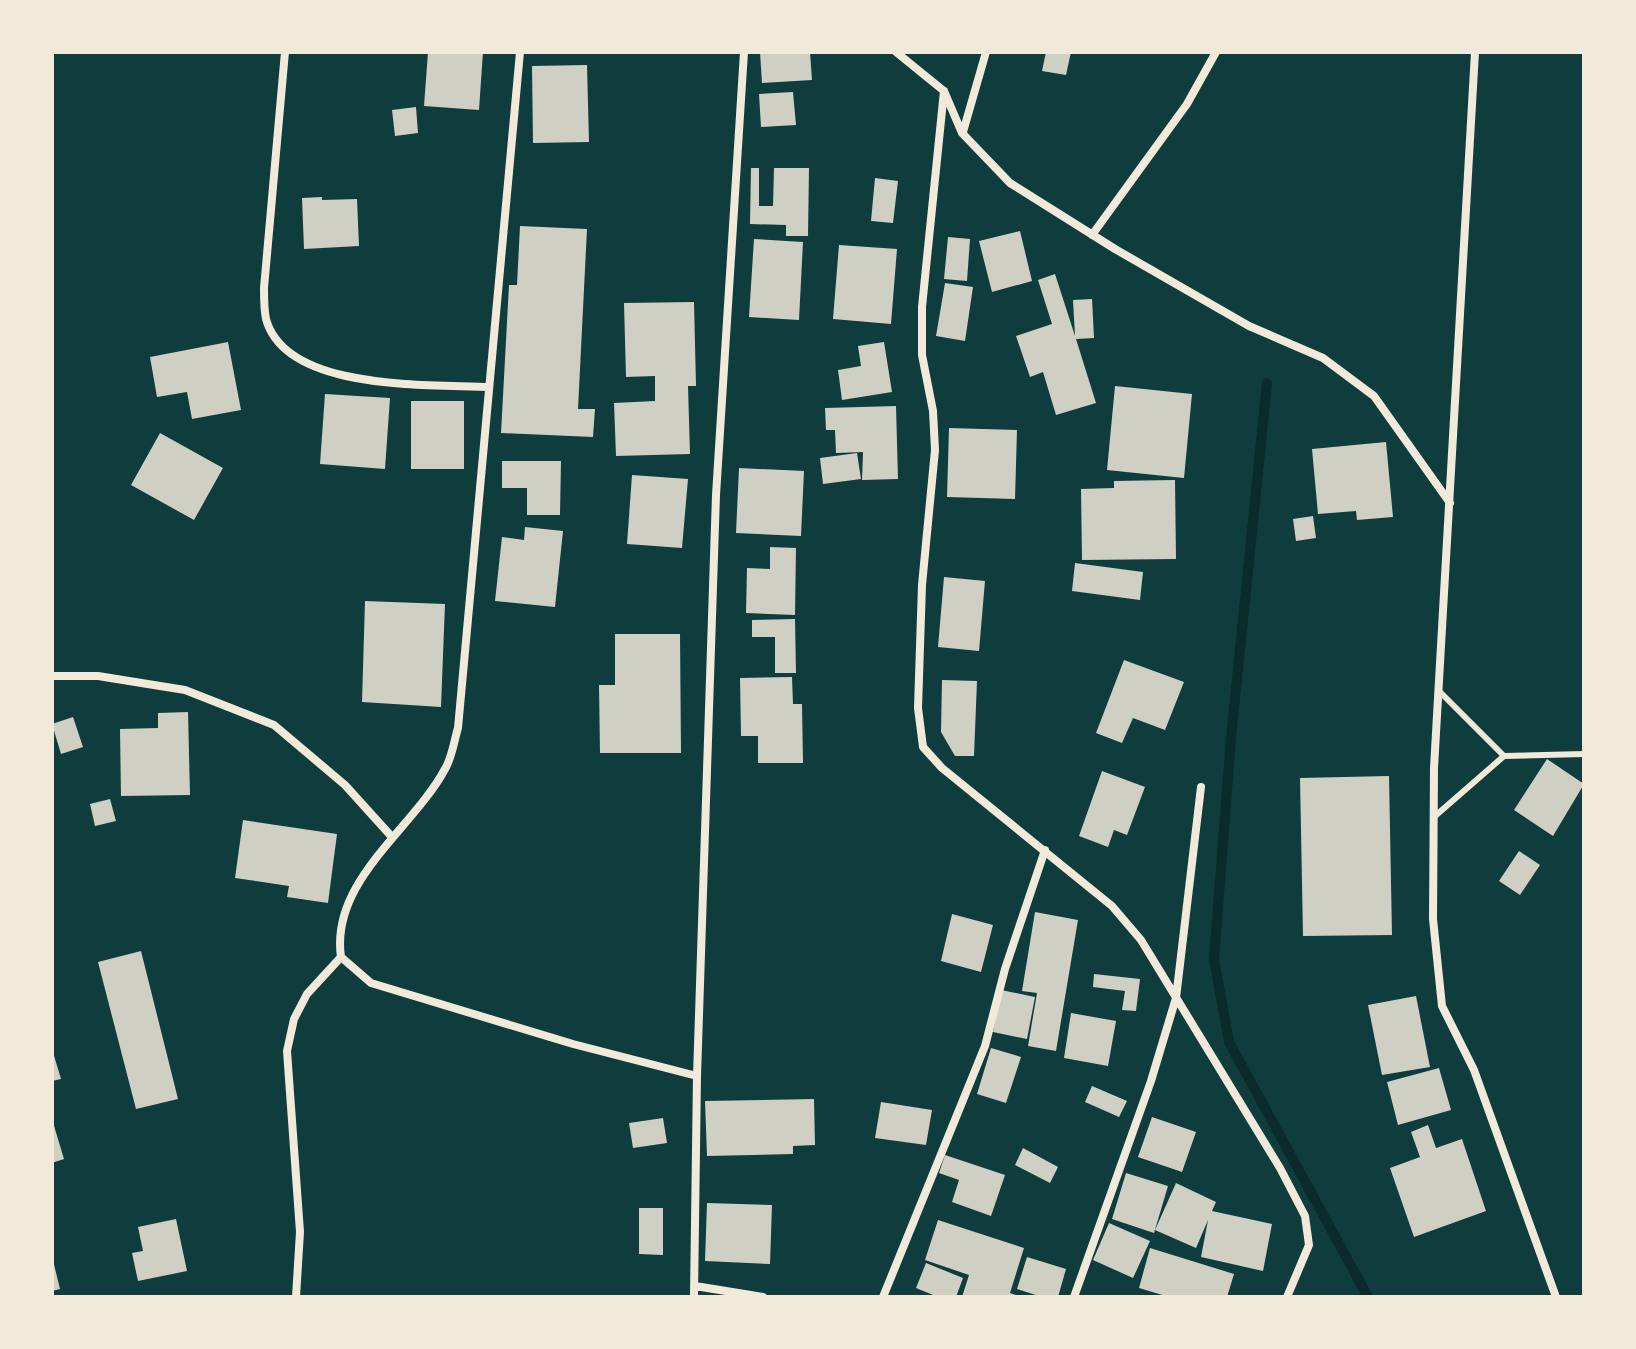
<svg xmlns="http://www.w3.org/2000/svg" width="1636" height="1349" font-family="'Public Sans',sans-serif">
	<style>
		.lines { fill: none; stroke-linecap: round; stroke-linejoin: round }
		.stream { stroke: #0a2a2b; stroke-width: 10 }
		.building { fill: #cfcfc3 }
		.service { stroke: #f1e9da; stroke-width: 6 }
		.minor { stroke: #f1e9da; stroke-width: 8 }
	</style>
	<rect width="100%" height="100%" fill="#0f3d3e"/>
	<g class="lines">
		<path class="stream" d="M1267,383L1231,738L1214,959L1229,1042L1368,1297"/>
	</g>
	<path class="building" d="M428,52H483L479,110L424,106Z
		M760,52H810L812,80L762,83Z
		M1046,52H1071L1066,75L1042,71Z
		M587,65L589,142L533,143L532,66Z
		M793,92L796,125L761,127L759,94Z
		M416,107L418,133L395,136L392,110Z
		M751,168H759V206H773L774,168H809L808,236H786V225L750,224Z
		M875,178L898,181L893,223L871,221Z
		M322,197V200L357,199L359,246L304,249L302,198Z
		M520,226L587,229L578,409H595L593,437L501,433L509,285H517Z
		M1020,231L1032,281L992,292L979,241Z
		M948,237L970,239L967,281L944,279Z
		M754,239L803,242L799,320L749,317Z
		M839,245L897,249L891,324L833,319Z
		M1055,274L1075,336L1073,300L1092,299L1094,338L1076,339L1096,403L1056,415L1043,372L1030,377L1016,336L1052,324L1038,280Z
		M945,283L973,287L965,341L936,336Z
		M694,302L696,386H688L690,454L616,456L614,403L655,401V376L626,377L624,303Z
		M228,342L241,410L192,419L187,392L157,397L150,357Z
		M884,342L892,392L842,400L838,370L861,366L858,346Z
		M1115,386L1192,394L1184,478L1107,470Z
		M325,394L390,398L385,469L320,464Z
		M411,401H464V469H411Z
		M896,406L898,479L862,480L863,452L836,453L835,430H826L825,408Z
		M949,428L1017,430L1015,499L947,497Z
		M160,433L223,468L194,520L131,485Z
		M1386,442L1393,517L1357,520L1356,511L1318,514L1312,449Z
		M857,453L861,479L823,484L820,458Z
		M502,461H561L560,515H527V488H502Z
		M739,468L804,471L801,536L736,533Z
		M632,475L688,479L682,548L627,544Z
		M1175,480L1176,559L1082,560L1081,489L1114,488V481Z
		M1313,516L1316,538L1296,541L1293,519Z
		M525,527L563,531L555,607L495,601L502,537L524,540Z
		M770,547L796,548L795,615L746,613L747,568L770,569Z
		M1075,563L1143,572L1140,600L1072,591Z
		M944,577L985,581L979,651L938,647Z
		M365,601L445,604L441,707L362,702Z
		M795,619L796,673H775V637H752V620Z
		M615,634H680L681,753H600L599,685H615Z
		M1124,660L1184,682L1165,730L1133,718L1122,743L1096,733Z
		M792,677L793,704H802L803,763H758V736H741L740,678Z
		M942,680L977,681L974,756H955L941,732Z
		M188,712L190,795L121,796L120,729L158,728V713Z
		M73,717L83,747L61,754L52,724Z
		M1547,759L1584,784L1553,836L1514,810Z
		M1102,771L1145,787L1127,835L1114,830L1108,847L1079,836Z
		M1389,776L1392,935L1303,936L1300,778Z
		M110,799L116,821L95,826L90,804Z
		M243,820L337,834L328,903L287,897L289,886L235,878Z
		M1519,851L1540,865L1520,895L1499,881Z
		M1035,912L1078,920L1056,1051L1028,1046L1037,993L1022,991Z
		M952,914L993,925L981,972L941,961Z
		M141,951L178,1099L136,1109L98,962Z
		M1094,974L1140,979L1136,1011L1122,1010L1125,991L1093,987Z
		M1001,990L1035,997L1027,1039L993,1032Z
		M1416,996L1430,1067L1382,1075L1368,1005Z
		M1071,1013L1116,1021L1108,1066L1064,1058Z
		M991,1048L1021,1057L1006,1103L977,1094Z
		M52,1049L61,1079L52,1081Z
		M1439,1068L1451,1110L1398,1125L1387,1082Z
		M1092,1086L1127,1101L1119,1117L1085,1102Z
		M814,1099L815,1145L793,1146V1154L707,1156L705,1101Z
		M881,1102L932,1110L926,1145L875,1138Z
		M1152,1117L1196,1132L1182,1172L1138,1157Z
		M663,1118L667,1143L633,1148L629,1123Z
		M52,1119L64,1159L52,1163Z
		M1428,1125L1436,1148L1462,1139L1486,1211L1414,1237L1390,1168L1420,1157L1411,1132Z
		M1023,1148L1058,1167L1050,1183L1015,1165Z
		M945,1155L1005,1175L991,1216L952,1202L959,1180L939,1173Z
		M1126,1173L1168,1186L1154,1233L1112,1219Z
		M1176,1183L1216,1202L1212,1211L1272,1224L1263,1271L1201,1257L1208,1220L1196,1248L1155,1230Z
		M707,1203L772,1205L770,1264L705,1261Z
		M639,1208H663V1255L639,1254Z
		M176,1219L187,1271L138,1281L132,1253L143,1251L138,1227Z
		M938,1220L1024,1248L1010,1293L1022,1297H962L969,1275L925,1260Z
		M1109,1223L1150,1241L1133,1278L1093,1260Z
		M1150,1248L1234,1274L1227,1297H1169L1139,1288Z
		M52,1256L60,1289L52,1291Z
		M1027,1257L1066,1269L1058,1297H1042L1017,1289Z
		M926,1263L963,1278L956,1297H938L916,1288Z"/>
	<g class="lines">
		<path class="service" d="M1439,691L1504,756L1584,754
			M1434,817L1504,756"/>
		<path class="minor" d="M285,52L264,288C264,298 264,310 266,319C286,392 430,384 489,387
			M520,52L458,728C454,741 452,758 445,769C413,829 330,881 341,957L371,983L573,1044L697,1076
			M896,52L944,91L962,133L1010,183L1115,249L1249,326L1323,358L1374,396L1450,503
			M1475,52L1434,768L1433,919L1442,1006L1474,1070L1556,1297
			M944,91L922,307V355L933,411L935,450L922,585L918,708L923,747L942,768L1112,906L1141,940L1280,1168L1305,1216L1309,1245L1287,1297
			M963,132L986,52
			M1092,235L1187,104L1216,52
			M52,676H98L185,690L274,725L345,785L392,837
			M695,1286L763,1297
			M296,1297L300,1232L287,1051L294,1019L307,994L341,957
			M694,1297L697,1076L716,495L744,52
			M883,1297L985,1046L1005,969L1045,850
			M1074,1297L1151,1081L1176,998L1201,787"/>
	</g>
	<rect width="1636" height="1349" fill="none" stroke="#f1e9da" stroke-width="108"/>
</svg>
